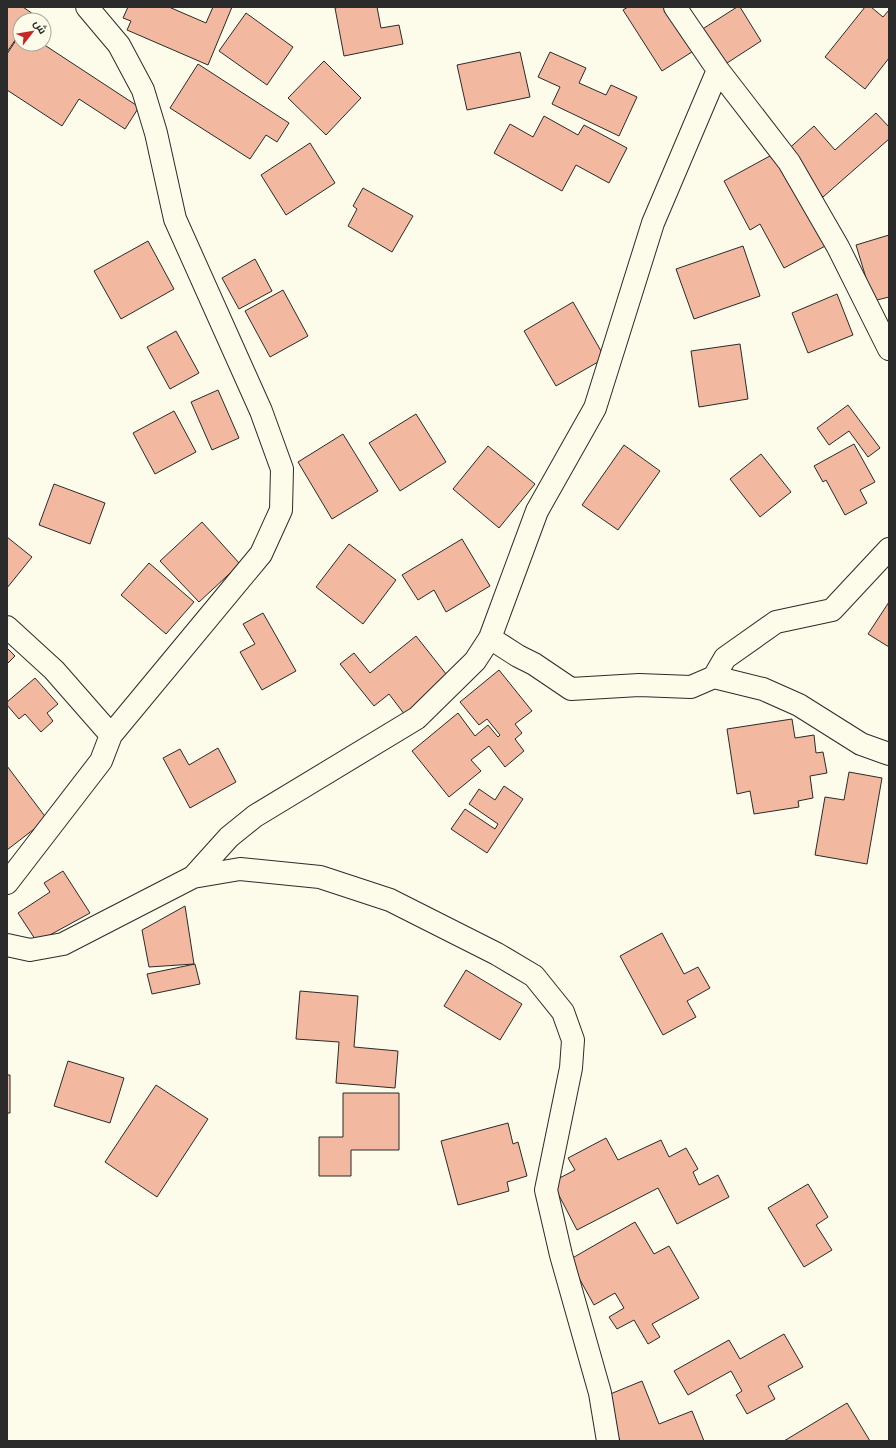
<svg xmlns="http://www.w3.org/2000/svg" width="896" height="1448" font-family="Manrope,Cairo,sans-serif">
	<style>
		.building { fill: #f2b8a0; stroke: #2b2b2b }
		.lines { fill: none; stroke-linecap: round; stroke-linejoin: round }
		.minor-casing { stroke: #2b2b2b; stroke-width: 24 }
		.minor { stroke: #fdfbea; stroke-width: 22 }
	</style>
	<rect width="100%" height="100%" fill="#fdfbea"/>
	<path class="building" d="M7,7H23L33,14L29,20H20V33L7,52Z
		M128,7H169L206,23L213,7H232L208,65L127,30L131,21L123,18Z
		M340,7H377L381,28L399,25L403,44L344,56L335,8Z
		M628,7H668L695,50L662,71L623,10Z
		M737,7H740L761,41L724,65L701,30Z
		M865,7H871L883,17L889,10V58L865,89L825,57Z
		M246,13L293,47L267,85L219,51Z
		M20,34V44H43L139,107L125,129L79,99L62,126L7,90V54Z
		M520,52L530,97L467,110L457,65Z
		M550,52L586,68L579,83L606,95L611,85L637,97L619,136L552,104L560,87L538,77Z
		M324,61L361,98L326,135L288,98Z
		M198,64L289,123L277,142L266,135L250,159L170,108Z
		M876,113L889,127V139L823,197L784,153L814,126L835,150Z
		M544,116L578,135L584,125L627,148L609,183L576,165L562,191L494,153L510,124L533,137Z
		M310,143L335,183L286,215L261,175Z
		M779,151L829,244L784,268L760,224L750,230L724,181Z
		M363,188L413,216L392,252L348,226L357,209L353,206Z
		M889,235V297L873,301L856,245Z
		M148,241L174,289L121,319L94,271Z
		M743,246L760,296L694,319L676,269Z
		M255,259L272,291L239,309L222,278Z
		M283,290L308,336L270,357L245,311Z
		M837,294L853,335L808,353L792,313Z
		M573,302L605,358L556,386L524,331Z
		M176,331L199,373L170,389L147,347Z
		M740,344L748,399L699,407L691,351Z
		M218,390L239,438L212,450L191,402Z
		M848,405L880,448L868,457L849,431L829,445L817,428Z
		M174,411L196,452L155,474L133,433Z
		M416,414L446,462L400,491L369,443Z
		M343,434L378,491L332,519L298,462Z
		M854,444L875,482L860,490L867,503L845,515L826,480L823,482L814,466Z
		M624,445L660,471L618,530L582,505Z
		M488,446L535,484L499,528L453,489Z
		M761,454L791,492L760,517L730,479Z
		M54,484L105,503L90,544L39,525Z
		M202,522L240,564L199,602L160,561Z
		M7,537L32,557L7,588Z
		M462,539L490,586L446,612L434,590L418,600L402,575Z
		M349,544L396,580L363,624L316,587Z
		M149,563L194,602L166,634L121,595Z
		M889,602V647L868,634Z
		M263,613L296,671L262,690L240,652L255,644L243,624Z
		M416,636L450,679L405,715L389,694L374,706L340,664L354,653L370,673Z
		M7,648L15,656L7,664Z
		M499,670L532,711L515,724L522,733L515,739L524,751L505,767L489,746L471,760L481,771L449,797L412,751L458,713L475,736L488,725L498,737L500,735L487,719L479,725L460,702Z
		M35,678L58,704L47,713L53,721L41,732L25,714L19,719L7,705V702Z
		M792,719L795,738L814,735L816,753L823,752L827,773L810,776L813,798L798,801L799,807L754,814L750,791L737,794L727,729Z
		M218,748L236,782L190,808L163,758L180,749L189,765Z
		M7,766L47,819L7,850Z
		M849,772L882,778L867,864L815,855L825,797L844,800Z
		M504,786L523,799L487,853L451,829L465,809L495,829L498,824L469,804L479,789L495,800Z
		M63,871L90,913L37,942L18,913L50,892L44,883Z
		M185,906L194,964L149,967L142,930Z
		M662,933L684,974L698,967L710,988L687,1001L696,1017L663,1035L620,956Z
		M195,964L200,984L152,994L147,974Z
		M466,970L522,1004L500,1040L444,1006Z
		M300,991L358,996L354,1047L398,1051L395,1088L336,1083L339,1042L296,1039Z
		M68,1061L124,1078L110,1123L54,1106Z
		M7,1075H10V1113H7Z
		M156,1085L208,1119L157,1197L105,1162Z
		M343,1093H399V1150H351V1176H319V1137H343Z
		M508,1123L513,1144L518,1142L527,1176L507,1182L509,1191L458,1205L441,1141Z
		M606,1138L618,1160L661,1140L669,1157L686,1148L698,1169L693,1172L699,1185L718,1175L729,1197L677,1224L658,1188L577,1230L552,1182L575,1170L568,1158Z
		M808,1184L828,1217L816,1225L832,1250L804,1267L768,1208Z
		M635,1222L654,1254L669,1246L699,1298L652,1324L660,1337L648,1344L634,1320L617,1329L609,1317L624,1308L615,1293L594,1305L569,1260Z
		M784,1334L803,1367L768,1386L775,1399L747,1414L736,1395L742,1391L731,1371L688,1395L674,1371L729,1340L740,1359Z
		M642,1381L659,1424L692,1411L704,1441H620L603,1397Z
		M847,1403L870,1441H784Z"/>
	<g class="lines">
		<g class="minor-casing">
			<path id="minor" d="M675,7L718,70L789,162L838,247L889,349
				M7,627L54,670L111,735
				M490,638L537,511L595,408L653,223L718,70
				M714,677L725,658L776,622L832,610L889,549
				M193,877L229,837L255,816L417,718L475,661L490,638L518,656L534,664L571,689L639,685L691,687L714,677L763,689L799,705L861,744L889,754
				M7,883L101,761L111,735L261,554L281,510L282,469L261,411L175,219L156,133L143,90L119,45L87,7
				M7,945L30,950L63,944L193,877L240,869L320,877L390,900L497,954L534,976L563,1012L573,1040L571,1068L546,1190L561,1255L600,1393L608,1441"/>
		</g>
		<use href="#minor" class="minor"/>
	</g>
	<rect width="896" height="1448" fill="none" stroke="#2b2b2b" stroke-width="16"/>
	<g transform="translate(32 32) rotate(59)"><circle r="19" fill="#fdfbea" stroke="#a9a89e"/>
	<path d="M0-3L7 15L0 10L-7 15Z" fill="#c62828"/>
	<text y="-6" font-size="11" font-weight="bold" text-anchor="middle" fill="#2b2b2b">ش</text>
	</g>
</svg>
